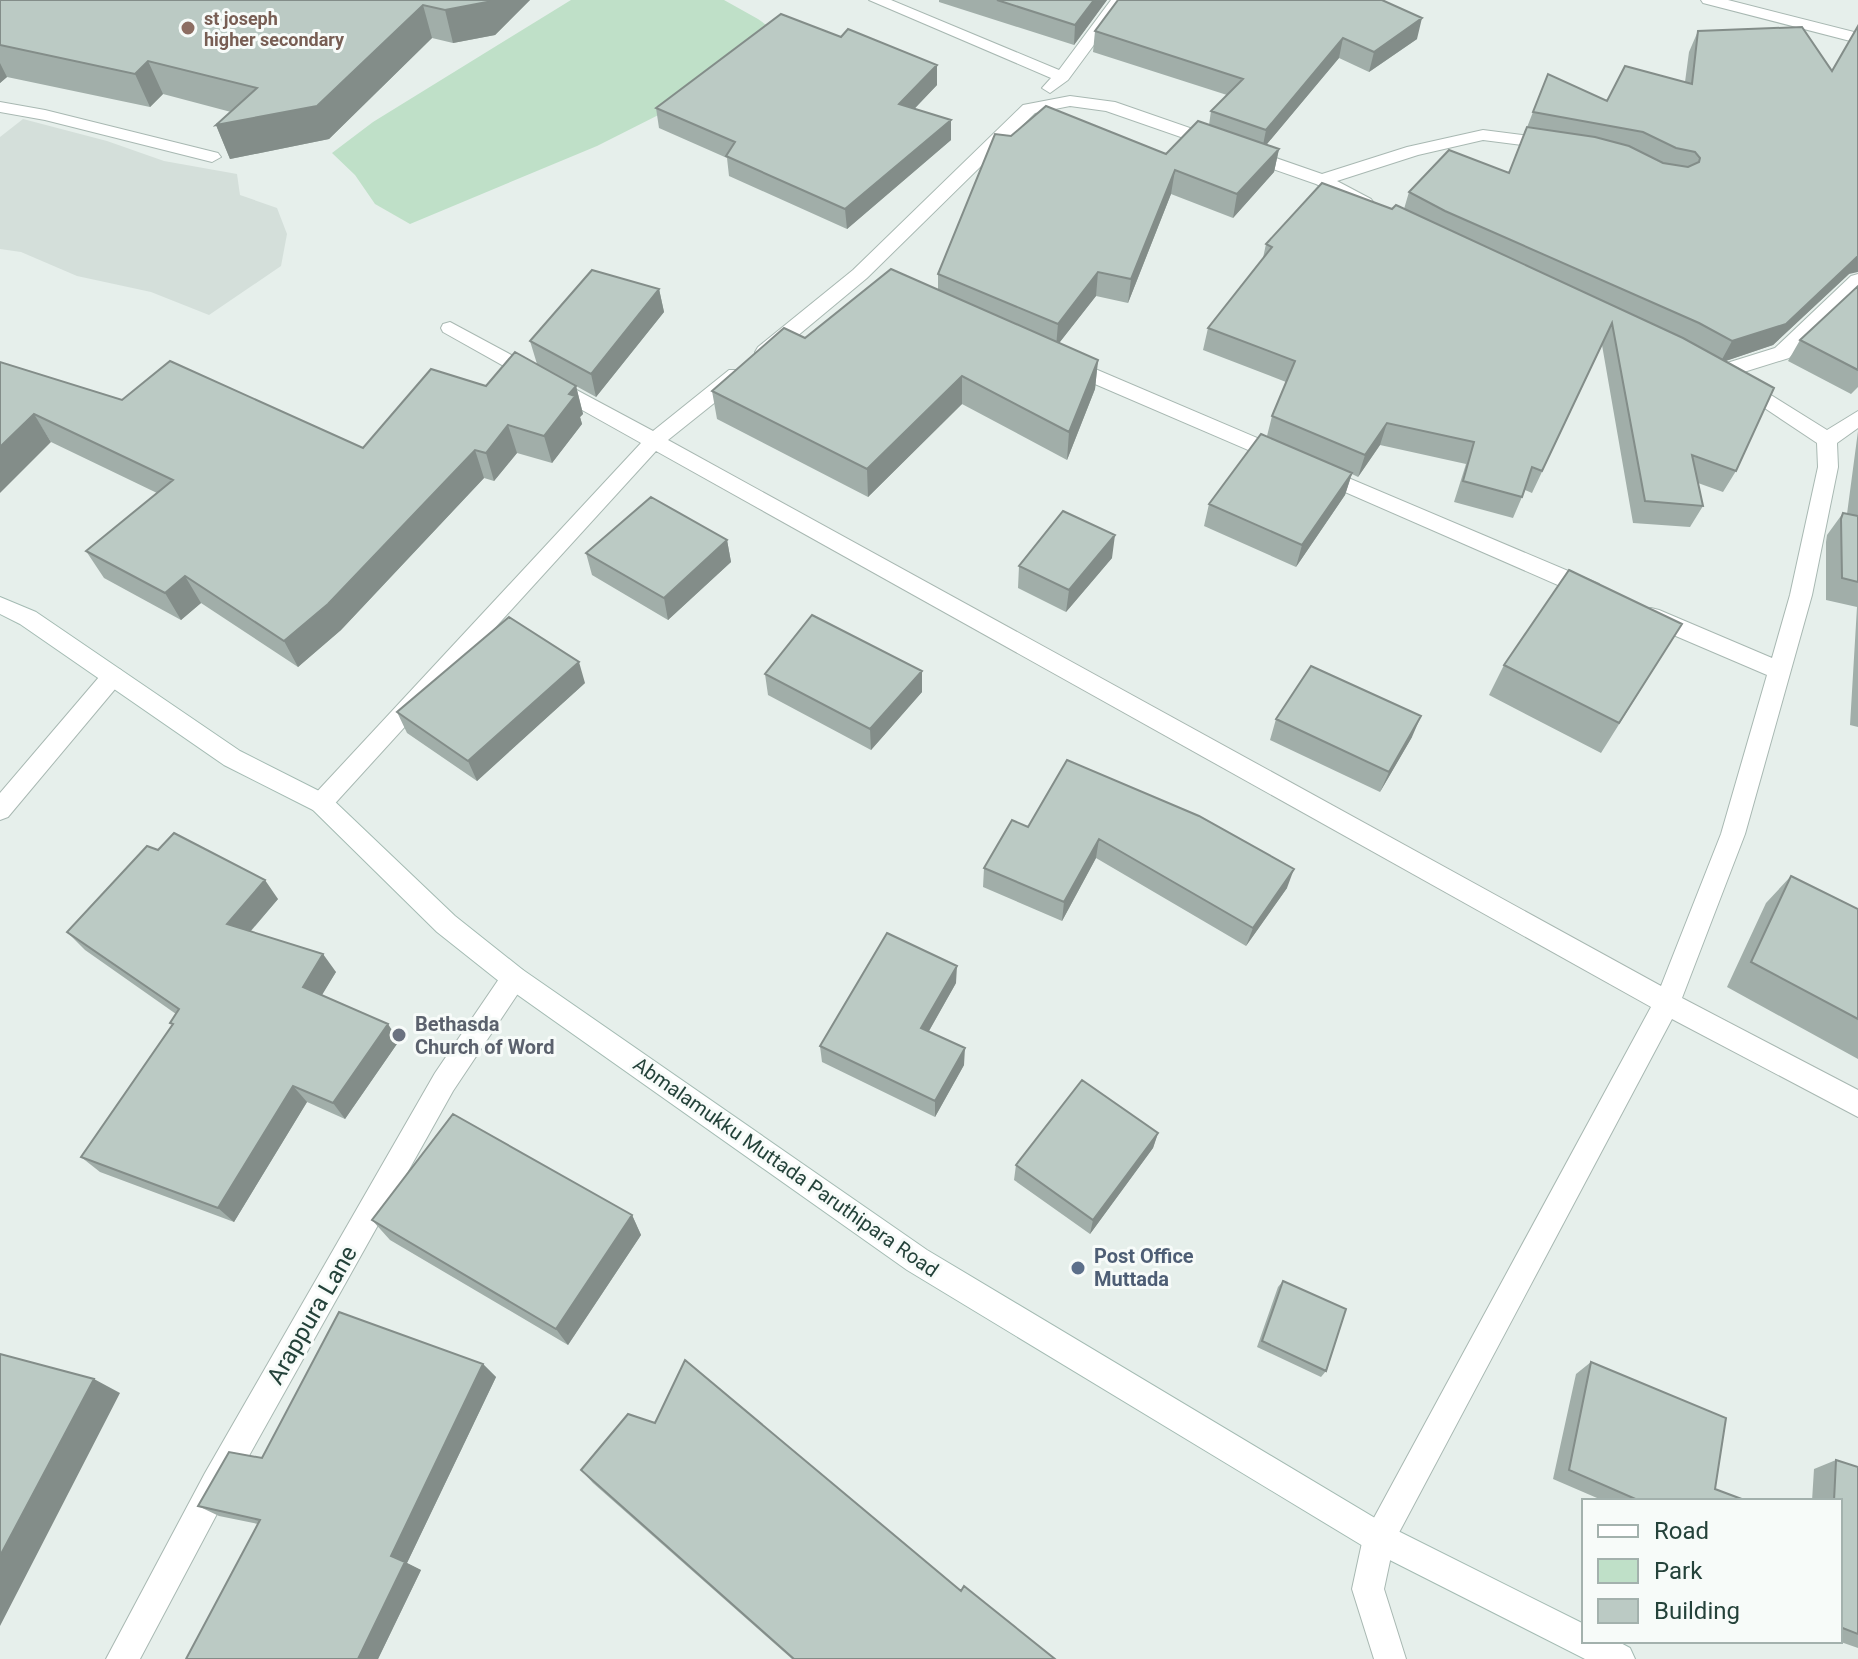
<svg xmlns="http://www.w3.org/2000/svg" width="1858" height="1659" font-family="Roboto,sans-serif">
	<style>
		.built { fill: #d4dfda }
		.green { fill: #bfe0c8 }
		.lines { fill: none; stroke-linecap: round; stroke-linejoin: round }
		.minor-casing { stroke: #a8b8b2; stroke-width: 2 }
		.secondary-casing { stroke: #a4bbb3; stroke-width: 2 }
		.minor { fill: #fff; fill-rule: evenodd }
		.secondary { fill: #fff; fill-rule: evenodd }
		.wall { fill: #a1aea9 }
		.shaded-wall { fill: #838d89 }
		.building { fill: #bbcac4; stroke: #838d89; stroke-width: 2 }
		.education-dot { fill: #8d6e63; stroke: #f7fbf9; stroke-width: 3 }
		.worship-dot { fill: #6b7280; stroke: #f7fbf9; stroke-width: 3 }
		.service-dot { fill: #5c6f8a; stroke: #f7fbf9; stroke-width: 3 }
		.labels { text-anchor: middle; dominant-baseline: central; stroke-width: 6; stroke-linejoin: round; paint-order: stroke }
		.far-education-label { font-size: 18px; font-weight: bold; fill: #785e54; stroke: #f7fbf9; text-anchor: start }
		.worship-label { font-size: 20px; font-weight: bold; fill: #5b616d; stroke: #f7fbf9; text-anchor: start }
		.street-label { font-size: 20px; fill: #24423a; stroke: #f7fbf9 }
		.service-label { font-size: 20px; font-weight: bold; fill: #4e5e75; stroke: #f7fbf9; text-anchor: start }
		.near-street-label { font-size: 24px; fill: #24423a; stroke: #f7fbf9 }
	</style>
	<rect width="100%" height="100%" fill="#e6efeb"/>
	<path class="built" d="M23,119L107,141L164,161L237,174L240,195L277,208L287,234L281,266L209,315L151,292L77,276L21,252L0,249V137Z"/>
	<path class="green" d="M571,0H724L758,19L790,42L704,92L597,146L410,224L375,204L355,175L332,153L373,122Z"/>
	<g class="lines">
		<g class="minor-casing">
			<path id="minor" d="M869,0H891L1059,70L1111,0H1127L1068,80L1050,93L1042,88L1051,78Z
				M1701,0H1728L1858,33V43L1703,3Z
				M1070,96L1115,102L1322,174L1407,147L1483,130L1553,139L1562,144L1553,149L1483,140L1418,155L1337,181L1371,199L1374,203L1365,208L1316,184L1106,111L1070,106L1035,113L867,278L772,357H758L755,352L758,347L853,270L1023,105Z
				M0,102L45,110L218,153L221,157L212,162L45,120L0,112Z
				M1858,274V291L1789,358L1718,380L1711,378L1708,373L1711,368L1775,348L1851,276Z
				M450,322L653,431L729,370H743L746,375L743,380L668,440L1661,986L1721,834L1767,675L1643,622L1640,616L1643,610L1651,608L1659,610L1772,658L1790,595L1818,467L1817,443L1730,385L1740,378L1747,380L1827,430L1858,411V428L1837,443L1838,467L1812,595L1745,834L1682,998L1858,1090V1117L1672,1019L1394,1542L1384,1589L1406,1659H1374L1352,1589L1363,1538L1651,1007L656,451L329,810L321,813L313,810L309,803L313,796L641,443L443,332L441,328L443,324Z
				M1067,357L1290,452L1293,457L1290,462H1276L1060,369L1057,364L1060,359Z
				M1320,466L1599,584L1602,590L1599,596H1583L1313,478L1310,473L1313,468Z
				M113,667L121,670L124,676L121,682L8,817L0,820V793L105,670Z
				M514,967L523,970L527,978L523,986L453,1091L227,1495L140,1659H106L205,1473L435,1073L505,970Z"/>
		</g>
		<g class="secondary-casing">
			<path id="secondary" d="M0,597L36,612L240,751L329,796L455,916L523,970L927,1250L1390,1527L1584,1624V1641H1617L1630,1648L1635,1659H1585L1368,1549L907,1270L505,986L437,932L313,810L224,765L20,624L0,614Z"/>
		</g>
		<use href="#minor" class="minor"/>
		<use href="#secondary" class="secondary"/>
	</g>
	<path class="wall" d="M0,0H530L495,35L453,43L432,38L329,139L230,159L216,125L231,112L163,94L150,107L7,77L0,83Z
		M939,0H1107L1074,45L939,2Z
		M1095,31L1417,39L1369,72L1339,58L1266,145L1279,149L1274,172L1233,218L1171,194L1128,303L1096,296L1059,343L1098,360L1095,389L1067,460L962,404L868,497L717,419L712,391L805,338L938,290V274L1166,154L1209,125L1211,111L1227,95L1093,52Z
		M1698,31L1849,274L1773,345L1725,361L1736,471L1723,492L1698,483L1703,506L1690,527L1633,523L1602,345L1532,493L1525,490L1513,518L1454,502L1466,464L1380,445L1358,477L1352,474L1345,495L1296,567L1204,526L1209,504L1267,436L1272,416L1286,382L1203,350L1208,328L1263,258L1266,244L1392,209H1404L1409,192L1509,173L1533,112L1607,101L1685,82L1689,52Z
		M937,85L914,109L951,120V140L847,229L729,176L727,158L659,128L656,108Z
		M1858,286V387L1851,394L1788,361L1800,340Z
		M659,289L664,312L596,397L576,386L583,414L580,417L582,424L552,463L517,453L494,481L484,478L341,630L298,667L201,603L181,620L104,578L86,551L157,493L51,442L0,362L122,400L363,448L486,386L537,364L530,341Z
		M1858,431V727L1850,725L1857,607L1826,600V542L1827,535L1843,513L1847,514Z
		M727,540L731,562L668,620L592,575L586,553Z
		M1112,558L1066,612L1018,588L1019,566Z
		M1682,624L1601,753L1489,695L1504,665Z
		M765,674L922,692L871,750L768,695Z
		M585,683L477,781L407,733L397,712Z
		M1276,719L1412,737L1380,792L1270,740Z
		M1067,760L1287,888L1246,946L1096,858L1062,921L983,887L984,868L1028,827Z
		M158,850L278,899L251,931L336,972L321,995L399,1041L345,1119L307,1102L234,1222L100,1172L81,1157L172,1025L170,1023L176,1014L85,950L67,932Z
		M1791,876L1858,909V1059L1727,987L1766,903Z
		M956,983L929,1031L964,1065L935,1117L822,1062L820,1046Z
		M1158,1133L1153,1148L1090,1234L1014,1180L1016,1165Z
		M632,1215L641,1235L568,1345L390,1240L372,1220Z
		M1283,1281L1326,1371L1321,1377L1257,1347L1278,1287Z
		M1591,1362L1715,1489L1747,1501H1604L1553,1479L1576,1374Z
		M483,1364L496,1377L407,1563L421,1570L378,1659H186L258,1524L219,1516L198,1506L262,1458Z
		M1836,1460L1858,1467V1648L1838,1641H1840V1501H1812L1814,1469Z
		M581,1470L961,1591L1055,1659H792L593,1483Z"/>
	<path class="shaded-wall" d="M489,0H530L495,35L453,43L445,10Z
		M1094,0H1107L1074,45L1075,25Z
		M423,5L432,38L329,139L230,159L216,125Z
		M1422,18L1417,39L1369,72L1374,52Z
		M1343,38L1339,58L1262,150L1266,130Z
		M148,61L163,94L150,107L135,74Z
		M0,63L7,77L0,83Z
		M937,65V85L900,124L899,104Z
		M951,120V140L847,229L845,209Z
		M1279,149L1274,172L1233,218L1237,194Z
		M1175,170L1171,194L1128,303L1131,279Z
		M1858,256V272L1849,274L1773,345L1720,363L1732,341Z
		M1098,272L1096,296L1056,347L1058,324Z
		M659,289L664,312L596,397L591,374Z
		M1098,360L1095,389L1067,460L1069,432Z
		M962,376V404L868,497L867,469Z
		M576,386L583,414L580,417L582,424L552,463L544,436L569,394Z
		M34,414L51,442L0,493V447Z
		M1387,423L1380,445L1358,477L1365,455Z
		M508,425L517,453L494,481L486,453Z
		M475,450L484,478L341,630L298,667L284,641Z
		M1352,473L1345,495L1296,567L1302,545Z
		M1115,535L1112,558L1066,612L1069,590Z
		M727,540L731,562L668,620L664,598Z
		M185,576L201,603L181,620L165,593Z
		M579,662L585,683L477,781L468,761Z
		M922,671V692L871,750L870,729Z
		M1421,716L1412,737L1380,792L1389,772Z
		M1099,839L1096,858L1062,921L1064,902Z
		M1294,869L1287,888L1246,946L1253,928Z
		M265,880L278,899L241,942L227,924Z
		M323,954L336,972L316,1005L303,987Z
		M957,966L956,983L921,1045V1028Z
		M388,1024L399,1041L345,1119L333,1103Z
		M965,1048L964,1065L935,1117V1101Z
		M293,1086L307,1102L234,1222L218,1208Z
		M1158,1133L1153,1148L1090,1234L1093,1220Z
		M632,1215L641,1235L568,1345L556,1329Z
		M483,1364L496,1377L407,1563L421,1570L378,1659H358L391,1556Z
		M94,1379L120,1393L0,1626V1556Z"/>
	<path class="building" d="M0,0H489L487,2L445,10L423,5L317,106L216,125L257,88L148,61L135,74L0,45Z
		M997,0H1094L1075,25Z
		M1118,0H1382L1422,18L1374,52L1343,38L1266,130L1211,111L1243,79L1095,31Z
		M781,14L841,37L848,29L937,65L899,104L951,120L845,209L726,156L735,142L656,108Z
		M1858,26V256L1786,324L1732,341L1699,323L1445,211L1409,192L1449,150L1509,173L1527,127L1595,137L1629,146L1663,163L1688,167L1699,162L1700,158L1695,152L1676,148L1643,132L1533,112L1548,74L1607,101L1625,66L1692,84L1698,31L1802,27L1832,71Z
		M1046,106L1166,154L1198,121L1279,149L1237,194L1175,170L1131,279L1098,272L1058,324L938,274L995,134L1011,136Z
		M1322,183L1392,209L1396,205L1683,338L1774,388L1736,471L1692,455L1703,506L1645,501L1612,323L1542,471L1532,467L1522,497L1463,481L1474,442L1387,423L1365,455L1272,416L1295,361L1208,328L1272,247L1266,244Z
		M891,269L1098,360L1069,432L962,376L867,469L712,391L784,328L805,338Z
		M592,270L659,289L591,374L530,341Z
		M1858,286V370L1800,340Z
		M515,352L576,386L569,394L575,396L544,436L508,425L486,453L475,450L328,604L284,641L185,576L165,593L86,551L173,480L34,414L0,447V362L122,400L170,361L363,448L431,369L486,386Z
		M1261,434L1352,473L1302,545L1209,504Z
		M651,497L727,540L664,598L586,553Z
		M1063,511L1115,535L1069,590L1019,566Z
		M1843,513L1858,516V582L1842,578L1841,519Z
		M1569,570L1682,624L1619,723L1504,665Z
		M812,615L922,671L870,729L765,674Z
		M509,617L579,662L468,761L397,712Z
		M1311,666L1421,716L1389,772L1276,719Z
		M1067,760L1199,816L1294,869L1253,928L1099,839L1064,902L984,868L1012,820L1028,827Z
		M174,833L265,880L227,924L323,954L303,987L388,1024L333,1103L293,1086L218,1208L81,1157L173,1024L170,1023L179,1009L67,932L147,846L158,850Z
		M1791,876L1858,909V1019L1751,962Z
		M887,933L957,966L921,1028L965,1048L935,1101L820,1046Z
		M1082,1080L1158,1133L1093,1220L1016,1165Z
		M453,1114L632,1215L556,1329L372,1220Z
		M1283,1281L1346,1309L1326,1371L1262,1341Z
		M339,1312L483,1364L391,1556L405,1562L358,1659H186L260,1520L198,1506L229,1452L262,1458Z
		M0,1354L94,1379L0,1556Z
		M685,1360L961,1591L964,1586L1055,1659H794L581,1470L628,1414L655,1423Z
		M1591,1362L1726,1418L1715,1489L1747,1501H1640L1569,1470Z
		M1836,1460L1858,1467V1634L1840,1627V1501H1834Z"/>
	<circle class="education-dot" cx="188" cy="28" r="8"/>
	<circle class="worship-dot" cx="399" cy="1035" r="8"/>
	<circle class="service-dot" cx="1078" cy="1268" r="8"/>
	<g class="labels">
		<g class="far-education-label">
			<text x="204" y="18">st joseph<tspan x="204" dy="21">higher secondary</tspan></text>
		</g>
		<g class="worship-label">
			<text x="415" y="1024">Bethasda<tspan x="415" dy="23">Church of Word</tspan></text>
		</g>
		<g class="street-label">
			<text transform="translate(786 1167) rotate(35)">Abmalamukku Muttada Paruthipara Road</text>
		</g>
		<g class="service-label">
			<text x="1094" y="1256">Post Office<tspan x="1094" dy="23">Muttada</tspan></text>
		</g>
		<g class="near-street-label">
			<text transform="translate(312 1315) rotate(-60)">Arappura Lane</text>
		</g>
	</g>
	<rect x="1582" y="1499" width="260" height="144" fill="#f7fbf9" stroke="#a3b1ad" stroke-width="2"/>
	<rect x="1598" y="1525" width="40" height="12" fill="#ffffff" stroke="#a3b1ad" stroke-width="2"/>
	<text x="1654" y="1539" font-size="24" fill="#24423a">Road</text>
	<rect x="1598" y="1559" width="40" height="24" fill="#bfe0c8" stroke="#a3b1ad" stroke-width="2"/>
	<text x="1654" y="1579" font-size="24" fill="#24423a">Park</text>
	<rect x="1598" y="1599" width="40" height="24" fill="#bbcac4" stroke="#a3b1ad" stroke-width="2"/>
	<text x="1654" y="1619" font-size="24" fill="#24423a">Building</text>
</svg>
